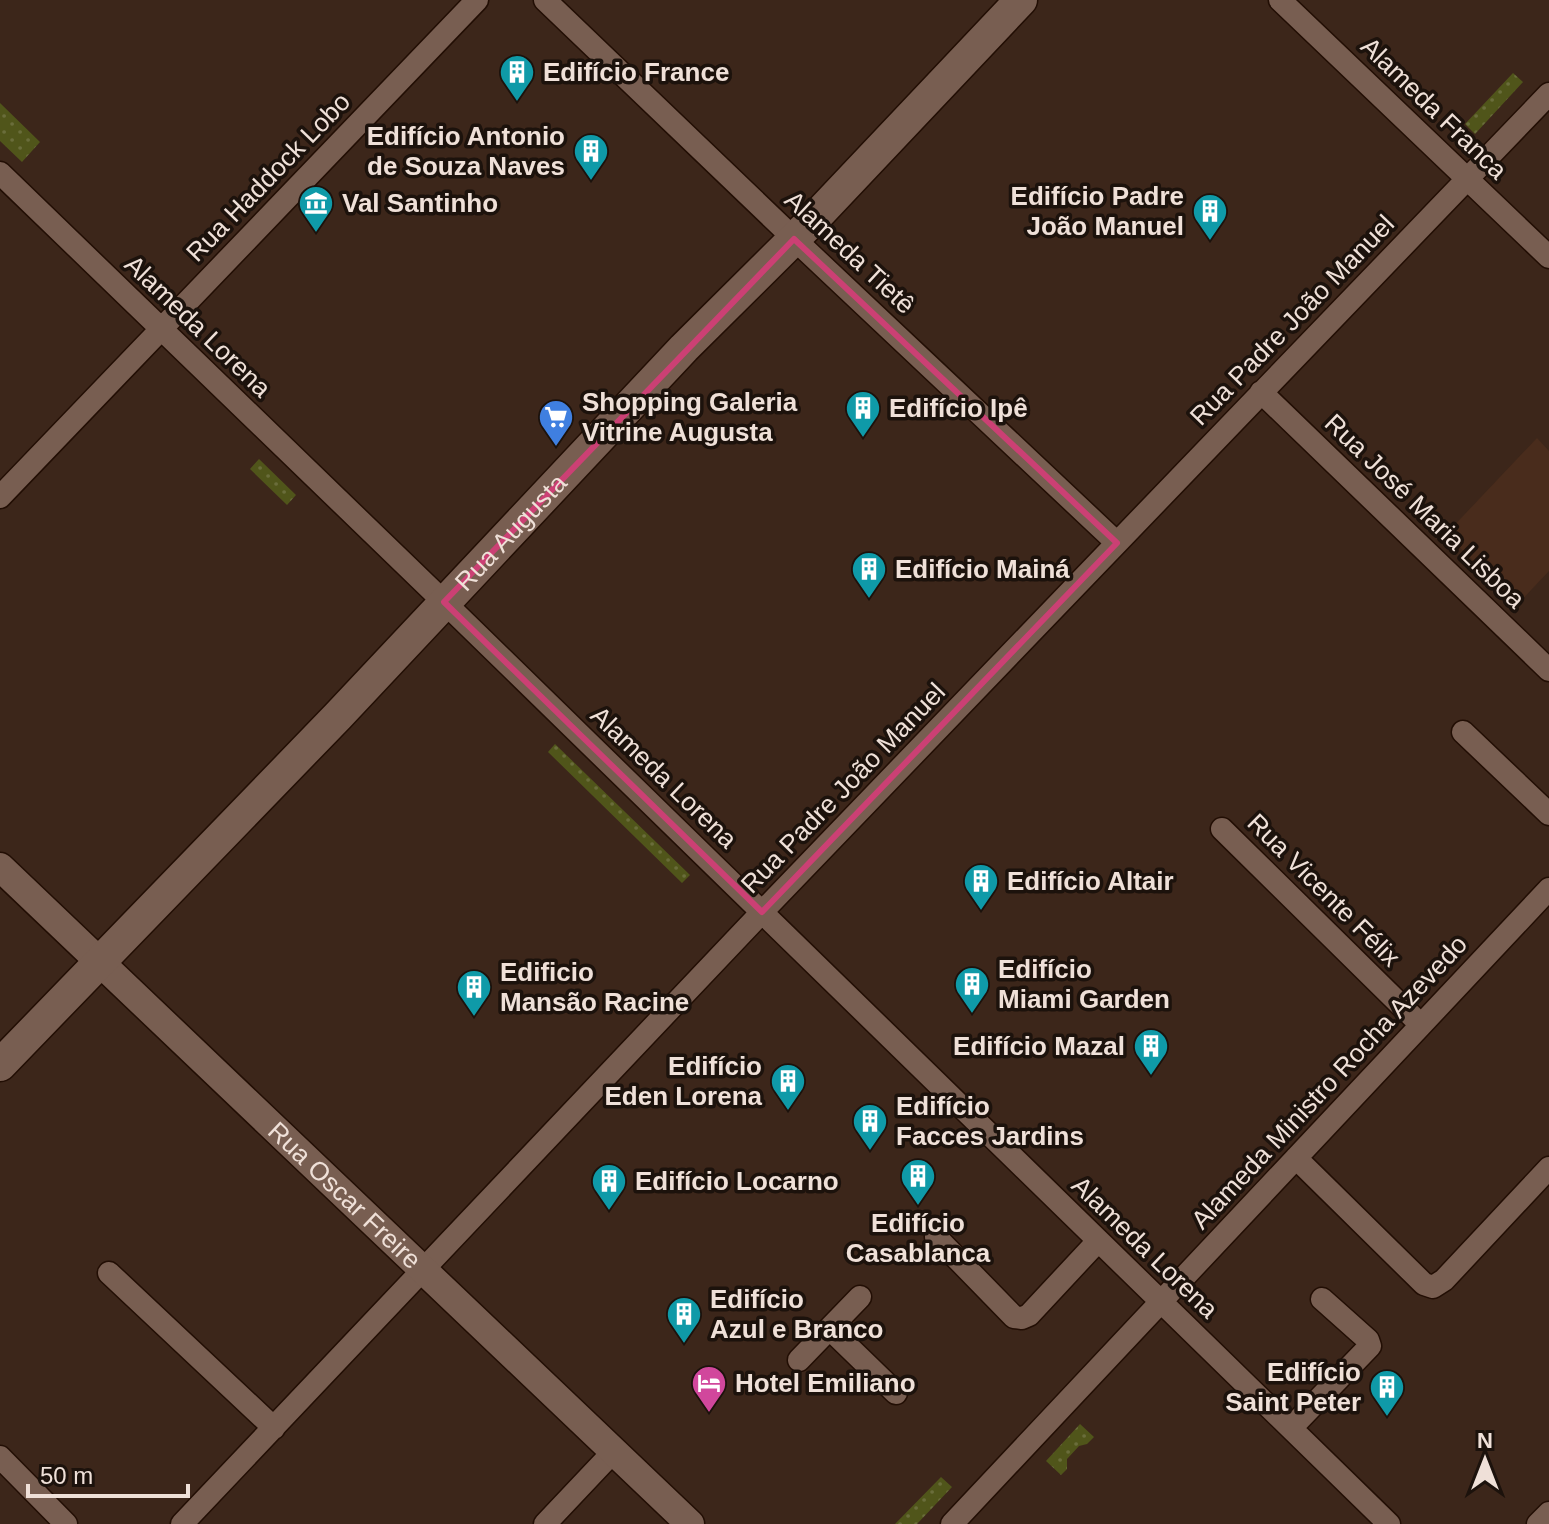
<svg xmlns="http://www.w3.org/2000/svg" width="1549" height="1524" font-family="Helvetica,sans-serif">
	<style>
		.built { fill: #492c1c }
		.garden { fill: url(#garden-dots) }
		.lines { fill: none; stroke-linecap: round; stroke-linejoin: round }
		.minor-casing { stroke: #220e04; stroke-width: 25 }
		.tertiary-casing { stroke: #220e04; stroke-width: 31 }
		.secondary-casing { stroke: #220e04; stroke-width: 35 }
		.minor { stroke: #785e51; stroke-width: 22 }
		.tertiary { stroke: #785e51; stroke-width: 28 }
		.secondary { stroke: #785e51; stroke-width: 32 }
		.marked { fill: none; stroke: #cb4074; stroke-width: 6; stroke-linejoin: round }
		.labels { text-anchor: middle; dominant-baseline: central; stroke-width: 7; stroke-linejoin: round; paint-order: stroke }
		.poi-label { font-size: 26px; font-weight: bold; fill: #efe0d8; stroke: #1c120c; text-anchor: start }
		.street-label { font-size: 26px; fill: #efe0d8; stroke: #1c120c }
	</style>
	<defs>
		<pattern id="garden-dots" width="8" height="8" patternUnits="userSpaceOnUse" patternTransform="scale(2)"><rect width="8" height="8" fill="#50551a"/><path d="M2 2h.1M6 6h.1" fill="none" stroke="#6a6d3b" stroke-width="1.8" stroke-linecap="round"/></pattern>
	</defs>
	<rect width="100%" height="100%" fill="#3c261a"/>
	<path class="built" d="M1537,438L1549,451V571L1518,604L1446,534Z"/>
	<path class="garden" d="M1513,73L1523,82L1475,134L1465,124Z
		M0,103L40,142L22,162L0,141Z
		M259,459L296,495L287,505L250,469Z
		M555,744L690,875L682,883L548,752Z
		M1080,1424L1094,1437L1087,1444L1079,1446L1067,1459V1469L1061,1475L1046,1461Z
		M941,1477L952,1487L917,1524H895Z"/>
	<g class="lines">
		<g class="minor-casing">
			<path id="minor" d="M545,0L808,252L1117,543
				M1280,0L1549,257
				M0,173L444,602L1389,1524
				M1261,392L1549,670
				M0,497L477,0
				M1463,732L1549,814
				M1222,829L1420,1024
				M1296,1158L1424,1284L1433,1287L1444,1280L1549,1168
				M936,1237L1014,1317L1022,1318L1029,1315L1098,1241
				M109,1273L274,1428
				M830,1329L896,1393
				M799,1360L860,1297
				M1291,1428L1370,1346L1368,1340L1322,1299
				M0,1457L66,1524
				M182,1524L762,912L1549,94
				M545,1524L614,1451
				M952,1524L1549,889
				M1538,1524L1549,1513"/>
		</g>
		<g class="tertiary-casing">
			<g id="tertiary">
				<path id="s1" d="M0,867L690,1524"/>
			</g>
		</g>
		<g class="secondary-casing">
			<g id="secondary">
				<path id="s2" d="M0,1065L338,716L684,348L812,221L1021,0"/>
			</g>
		</g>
		<use href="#minor" class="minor"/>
		<use href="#tertiary" class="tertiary"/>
		<use href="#secondary" class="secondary"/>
	</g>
	<path class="marked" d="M794,239L1117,543L762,912L444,602Z"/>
	<defs>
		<g id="building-pin" transform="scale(1.8)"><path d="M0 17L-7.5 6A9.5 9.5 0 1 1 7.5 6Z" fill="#0f9aa8" stroke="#1c120c"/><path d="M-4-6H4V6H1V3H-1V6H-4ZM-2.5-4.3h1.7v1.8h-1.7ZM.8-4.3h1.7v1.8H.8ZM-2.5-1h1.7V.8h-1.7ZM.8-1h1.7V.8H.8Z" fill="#fff"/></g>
		<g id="museum-pin" transform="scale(1.8)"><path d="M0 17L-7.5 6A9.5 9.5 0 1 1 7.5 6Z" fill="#0f9aa8" stroke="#1c120c"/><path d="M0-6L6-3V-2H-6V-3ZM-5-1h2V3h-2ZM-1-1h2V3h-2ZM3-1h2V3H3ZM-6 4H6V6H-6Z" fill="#fff"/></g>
		<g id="supermarket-pin" transform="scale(1.8)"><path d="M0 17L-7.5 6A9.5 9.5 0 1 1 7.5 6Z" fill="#3f7fe0" stroke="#1c120c"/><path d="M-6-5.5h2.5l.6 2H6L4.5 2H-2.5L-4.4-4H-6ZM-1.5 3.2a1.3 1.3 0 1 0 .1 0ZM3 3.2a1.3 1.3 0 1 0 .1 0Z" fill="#fff"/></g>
		<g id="hotel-pin" transform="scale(1.8)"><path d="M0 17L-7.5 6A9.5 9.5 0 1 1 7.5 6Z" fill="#d1479c" stroke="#1c120c"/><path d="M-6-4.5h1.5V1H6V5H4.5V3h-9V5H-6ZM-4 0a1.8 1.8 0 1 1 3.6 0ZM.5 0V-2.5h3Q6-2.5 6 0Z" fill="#fff"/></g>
	</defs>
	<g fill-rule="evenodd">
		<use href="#building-pin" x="517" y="72"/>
		<use href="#building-pin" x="591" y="151"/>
		<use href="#museum-pin" x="316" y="203"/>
		<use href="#building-pin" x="1210" y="211"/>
		<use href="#building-pin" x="863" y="408"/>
		<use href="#supermarket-pin" x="556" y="417"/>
		<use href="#building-pin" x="869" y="569"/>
		<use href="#building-pin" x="981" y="881"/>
		<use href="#building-pin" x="972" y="984"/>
		<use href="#building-pin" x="474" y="987"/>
		<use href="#building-pin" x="1151" y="1046"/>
		<use href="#building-pin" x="788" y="1081"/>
		<use href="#building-pin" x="870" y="1121"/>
		<use href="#building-pin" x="918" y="1176"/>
		<use href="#building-pin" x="609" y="1181"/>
		<use href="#building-pin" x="684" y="1314"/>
		<use href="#hotel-pin" x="709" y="1383"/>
		<use href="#building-pin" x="1387" y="1387"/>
	</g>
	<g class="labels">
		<g class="poi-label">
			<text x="543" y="72">Edifício France</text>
			<text x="565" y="136" text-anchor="end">Edifício Antonio<tspan x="565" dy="30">de Souza Naves</tspan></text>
			<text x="1184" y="196" text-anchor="end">Edifício Padre<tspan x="1184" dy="30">João Manuel</tspan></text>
			<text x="342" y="203">Val Santinho</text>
			<text x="582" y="402">Shopping Galeria<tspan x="582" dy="30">Vitrine Augusta</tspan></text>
			<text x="889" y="408">Edifício Ipê</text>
			<text x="895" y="569">Edifício Mainá</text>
			<text x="1007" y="881">Edifício Altair</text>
			<text x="998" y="969">Edifício<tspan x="998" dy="30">Miami Garden</tspan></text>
			<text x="500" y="972">Edificio<tspan x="500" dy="30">Mansão Racine</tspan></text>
			<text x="1125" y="1046" text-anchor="end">Edifício Mazal</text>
			<text x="762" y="1066" text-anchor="end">Edifício<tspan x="762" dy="30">Eden Lorena</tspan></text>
			<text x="896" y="1106">Edifício<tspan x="896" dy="30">Facces Jardins</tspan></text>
			<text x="635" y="1181">Edifício Locarno</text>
			<text x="918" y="1223" text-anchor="middle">Edifício<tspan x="918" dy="30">Casablanca</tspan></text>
			<text x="710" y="1299">Edifício<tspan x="710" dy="30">Azul e Branco</tspan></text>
			<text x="1361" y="1372" text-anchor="end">Edifício<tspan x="1361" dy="30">Saint Peter</tspan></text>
			<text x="735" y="1383">Hotel Emiliano</text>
		</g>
		<g class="street-label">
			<text transform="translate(1434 108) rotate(44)">Alameda Franca</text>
			<text transform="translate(268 177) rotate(-46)">Rua Haddock Lobo</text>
			<text transform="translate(850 252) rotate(43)">Alameda Tietê</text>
			<text transform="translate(1292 320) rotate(-46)">Rua Padre João Manuel</text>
			<text transform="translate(198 326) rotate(44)">Alameda Lorena</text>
			<text transform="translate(1425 511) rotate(44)">Rua José Maria Lisboa</text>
			<text stroke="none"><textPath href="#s2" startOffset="738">Rua Augusta</textPath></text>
			<text transform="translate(664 777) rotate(44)">Alameda Lorena</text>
			<text transform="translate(843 788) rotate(-46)">Rua Padre João Manuel</text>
			<text transform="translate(1324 890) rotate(45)">Rua Vicente Félix</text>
			<text transform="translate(1329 1082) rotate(-47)">Alameda Ministro Rocha Azevedo</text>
			<text stroke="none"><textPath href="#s1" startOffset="476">Rua Oscar Freire</textPath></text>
			<text transform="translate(1145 1247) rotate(44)">Alameda Lorena</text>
		</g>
	</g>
	<g transform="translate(1485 1460)" stroke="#1c120c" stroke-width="6" paint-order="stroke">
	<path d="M0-6L14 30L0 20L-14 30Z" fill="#efe0d8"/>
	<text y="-12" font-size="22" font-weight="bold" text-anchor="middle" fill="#efe0d8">N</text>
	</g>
	<path d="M28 1484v12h160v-12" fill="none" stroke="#efe0d8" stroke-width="4"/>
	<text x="40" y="1484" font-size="24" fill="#efe0d8" stroke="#1c120c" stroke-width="6" paint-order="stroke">50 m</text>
</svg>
